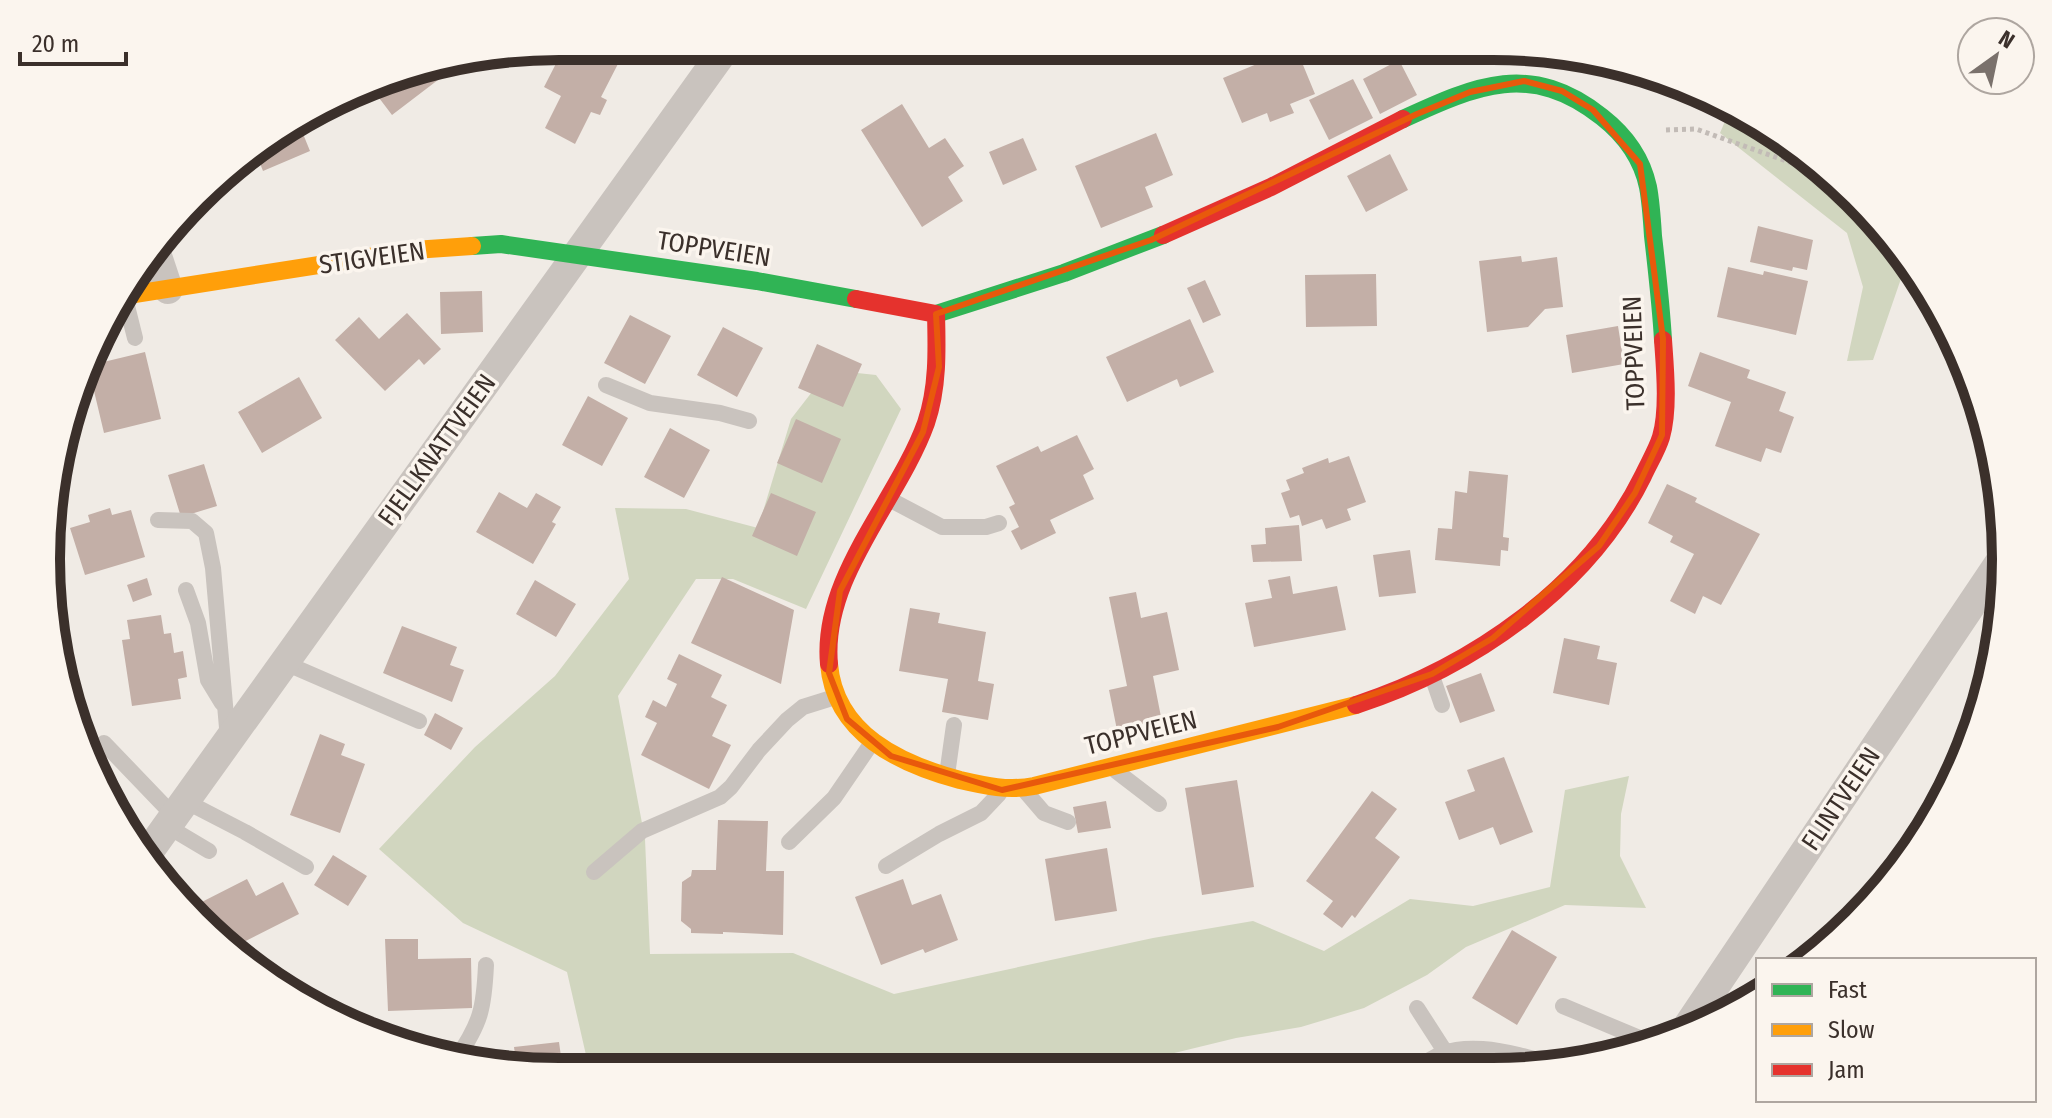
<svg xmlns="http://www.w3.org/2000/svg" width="2052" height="1118" font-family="'Fira Sans Condensed',sans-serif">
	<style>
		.green { fill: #d1d6bf }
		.building { fill: #c3afa7 }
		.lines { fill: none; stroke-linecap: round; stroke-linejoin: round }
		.path { stroke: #c2bbb6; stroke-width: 5; stroke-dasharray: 4 4; stroke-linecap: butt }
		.lane { stroke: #c9c3be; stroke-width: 16 }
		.street { stroke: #c9c3be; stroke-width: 30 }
		.fast { stroke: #30b455; stroke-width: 18 }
		.slow { stroke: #ff9f0a; stroke-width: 18 }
		.jam { stroke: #e5322d; stroke-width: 18 }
		.marked { fill: none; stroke: #e8590c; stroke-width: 6; stroke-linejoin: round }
		.labels { text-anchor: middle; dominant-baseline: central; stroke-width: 7; stroke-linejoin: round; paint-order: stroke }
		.street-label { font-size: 26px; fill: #3b302b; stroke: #fbf5ee }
		.rim { fill: none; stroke: #3b302b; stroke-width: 10 }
	</style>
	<rect width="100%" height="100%" fill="#f0ebe5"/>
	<path class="green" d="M1731,107L1749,115L1834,189L1842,203L1890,238L1905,267L1873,360L1847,361L1863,287L1847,233L1720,133Z
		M829,370L876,375L901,409L806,609L733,579H696L618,696L645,839L650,954L793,953L894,994L1153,938L1253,921L1324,951L1410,899L1473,906L1550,887L1565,790L1629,776L1621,814L1620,856L1646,908L1565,905L1466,947L1427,975L1364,1008L1301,1027L1236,1038L1125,1065L1095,1069L572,1071L586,1055L567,972L463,923L379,849L475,747L555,676L629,579L615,508L686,509L758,528L791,419Z"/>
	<path class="building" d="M565,46H605L603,49L621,58L601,97L607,100L600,115L591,112L575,144L545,128L561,96L544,87Z
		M1396,47H1454L1431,56L1430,50L1401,60Z
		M1501,47H1526L1551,51L1549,66L1500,61Z
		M1296,48L1315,94L1290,104L1294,113L1270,122L1267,113L1242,123L1223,78Z
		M1399,60L1417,95L1380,114L1363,79Z
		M447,65L451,70L392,115L370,86L394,73Z
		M1353,79L1373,118L1329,140L1309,100Z
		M902,104L929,148L945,138L964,166L948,177L963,201L922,227L861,130Z
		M299,124L310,151L263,171L254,148Z
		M1156,133L1173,175L1145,187L1153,207L1101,228L1075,166Z
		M1023,138L1037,170L1003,185L989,152Z
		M1390,154L1408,190L1366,212L1347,176Z
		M1758,226L1813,240L1807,270L1793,267L1792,271L1750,262Z
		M1521,256L1522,262L1557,257L1563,307L1545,309L1528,327L1487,332L1479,261Z
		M1728,267L1763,275L1764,271L1808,281L1796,335L1717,317Z
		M1376,274L1377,326L1306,327L1305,275Z
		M1205,280L1221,315L1203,323L1187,288Z
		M482,291L483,332L441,334L440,292Z
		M407,313L441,349L424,365L419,359L385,391L335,340L359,317L379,339Z
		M630,315L671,336L645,384L604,363Z
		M1190,319L1214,372L1180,387L1177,379L1127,402L1106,357Z
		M1618,326L1624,364L1572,373L1566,335Z
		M723,327L763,348L737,397L697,375Z
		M817,344L862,364L843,407L798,388Z
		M145,352L161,419L104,433L89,370L91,365Z
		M1700,352L1750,370L1747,378L1786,392L1779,411L1794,417L1781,453L1766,448L1761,462L1715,446L1731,402L1688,386Z
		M299,377L322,418L262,453L238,412Z
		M588,396L628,418L602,466L562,445Z
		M796,419L841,439L822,483L777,463Z
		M670,428L710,450L684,498L644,477Z
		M1077,435L1094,469L1083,475L1094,499L1050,520L1056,533L1021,550L1011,531L1019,527L1009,507L1015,504L996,466L1038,446L1041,452Z
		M1349,456L1366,502L1347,509L1351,520L1326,529L1322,519L1302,526L1299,515L1290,518L1281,493L1290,490L1286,480L1304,473L1302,468L1328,458L1329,463Z
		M204,464L217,506L181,517L168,475Z
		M1469,471L1508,475L1503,537L1509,538L1508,551L1501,550L1500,566L1435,560L1438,528L1452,529L1455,491L1467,493Z
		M1667,484L1697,498L1695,502L1760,534L1721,605L1703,596L1695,614L1670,601L1694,554L1670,542L1673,536L1648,523Z
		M499,492L527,508L536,493L561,507L552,522L556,524L533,564L476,532Z
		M771,493L816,512L797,556L752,536Z
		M110,508L112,515L131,510L145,557L85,575L70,528L90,522L88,515Z
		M1299,525L1302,561L1253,562L1251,545L1266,544L1265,528Z
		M1410,550L1416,593L1379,597L1373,555Z
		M1290,576L1293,594L1337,586L1346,630L1254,647L1245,603L1272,598L1268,580Z
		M722,577L794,610L781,684L691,643Z
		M147,578L152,595L133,602L127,585Z
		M535,580L576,604L556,637L516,614Z
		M1136,592L1141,618L1167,612L1179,670L1153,676L1162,722L1117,730L1109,690L1127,686L1109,597Z
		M910,608L940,613L938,623L986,632L978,681L994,684L988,720L942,712L948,679L899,671Z
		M161,615L164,634L171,633L174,653L183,651L187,677L178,679L181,699L132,706L122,640L130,639L127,620Z
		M402,626L457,647L450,665L464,670L452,702L383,673Z
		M1564,638L1600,646L1597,659L1617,663L1609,705L1553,693Z
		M679,654L722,675L711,697L727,705L712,736L731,745L709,789L641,755L657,723L645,717L653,700L666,707L677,684L667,679Z
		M1481,673L1495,711L1460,723L1446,686Z
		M435,713L463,728L451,750L424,735Z
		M77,719H86L85,750H84Z
		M320,734L345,744L341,755L365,764L340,833L290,815Z
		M1504,757L1533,832L1500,845L1493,827L1459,840L1445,802L1475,791L1467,770Z
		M1237,780L1254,887L1202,895L1185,788Z
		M1372,791L1397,809L1375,838L1400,857L1355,918L1352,915L1342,928L1323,914L1333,901L1306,881Z
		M1106,801L1111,828L1078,833L1073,807Z
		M718,820L768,821L766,871H784L783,935L723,932V934L691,933V929L681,921L682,882L691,876L692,870H716Z
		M1107,848L1117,911L1055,921L1045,859Z
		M333,855L367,876L348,906L314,885Z
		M247,879L256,896L283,882L299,914L234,947L188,909Z
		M903,879L912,905L941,894L958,940L925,953L923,949L881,965L855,897Z
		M1512,930L1557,957L1517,1025L1472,998Z
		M385,939H418V959L471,958L472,1008L388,1011Z
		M559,1042L563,1071L517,1069L514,1047Z"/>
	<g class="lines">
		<path class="path" d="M1666,130L1696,129L1812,170"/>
		<path class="lane" d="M125,298L135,338
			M606,385L650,403L720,413L749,421
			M889,499L942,527H986L999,523
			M158,520L192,521L206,533L213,568L228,739
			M186,590L198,623L208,680L222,703
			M285,663L419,721
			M1432,676L1442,705
			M104,743L174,816
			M1116,771L1159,804
			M947,775L954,725
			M1026,792L1044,813L1068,822
			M185,801L245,832L306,867
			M167,826L209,851
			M789,842L834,798L871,744
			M886,866L939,834L981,813L999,794
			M594,872L642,831L720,797L731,787L759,750L787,720L803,707L835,697
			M1563,1006L1656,1045
			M1417,1008L1446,1053
			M456,1059C481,1023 484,1008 486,965
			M493,1065L503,1062
			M1420,1068C1455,1032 1520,1055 1561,1067"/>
		<path class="street" d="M155,250L168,289
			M147,854L727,46
			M1684,1032L1998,565"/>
		<path class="fast" d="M1403,119C1477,85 1531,61 1602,117C1625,135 1642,159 1648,187C1651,203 1652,220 1653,236C1657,271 1661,305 1663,340
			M472,246L501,244L757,281L856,299
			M936,314L1064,273L1163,235"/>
		<path class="slow" d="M122,296L414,250L472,246
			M829,664C835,734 900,764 960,780C986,786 1008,791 1034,786L1356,705"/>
		<path class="jam" d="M1163,235L1271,187L1403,119
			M829,664C821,577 898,501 926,423C938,388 937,350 936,314L856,299
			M1356,705C1472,667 1588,588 1643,476C1649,463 1657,450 1661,437C1669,410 1665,368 1663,340"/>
	</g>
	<path class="marked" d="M1524,81L1562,91L1593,110L1640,164L1663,339L1662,435L1635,493L1599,546L1493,638L1432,674L1278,727L1002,790L891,756L847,719L829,673L840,591L923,432L939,367L936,314L1151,240L1417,114L1470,92Z"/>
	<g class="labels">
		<g class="street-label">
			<text transform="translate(714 249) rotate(9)">TOPPVEIEN</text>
			<text transform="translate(372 258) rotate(-8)">STIGVEIEN</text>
			<text transform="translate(1634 353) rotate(-92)">TOPPVEIEN</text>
			<text transform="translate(437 450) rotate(-54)">FJELLKNATTVEIEN</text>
			<text transform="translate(1141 733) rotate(-14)">TOPPVEIEN</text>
			<text transform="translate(1841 799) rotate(-56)">FLINTVEIEN</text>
		</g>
	</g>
	<path d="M0 0H2052V1118H0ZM559 60H1493A499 499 0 0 1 1992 559V559A499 499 0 0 1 1493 1058H559A499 499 0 0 1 60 559V559A499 499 0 0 1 559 60Z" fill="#fbf5ee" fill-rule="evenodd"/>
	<path class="rim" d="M559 60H1493A499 499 0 0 1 1992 559V559A499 499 0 0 1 1493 1058H559A499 499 0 0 1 60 559V559A499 499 0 0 1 559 60Z"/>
	<rect x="1756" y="958" width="280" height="144" fill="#fbf5ee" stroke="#aea6a0" stroke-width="2"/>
	<rect x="1772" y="984" width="40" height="12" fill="#30b455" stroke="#aea6a0" stroke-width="2"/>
	<text x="1828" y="998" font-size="24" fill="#3b302b">Fast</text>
	<rect x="1772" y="1024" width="40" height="12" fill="#ff9f0a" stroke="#aea6a0" stroke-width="2"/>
	<text x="1828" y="1038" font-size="24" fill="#3b302b">Slow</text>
	<rect x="1772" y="1064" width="40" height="12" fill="#e5322d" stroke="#aea6a0" stroke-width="2"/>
	<text x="1828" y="1078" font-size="24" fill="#3b302b">Jam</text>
	<g transform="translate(1996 56) rotate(33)"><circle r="38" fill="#fbf5ee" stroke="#aea6a0" stroke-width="2"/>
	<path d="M0-6L14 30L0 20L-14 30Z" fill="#7a716c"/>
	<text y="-12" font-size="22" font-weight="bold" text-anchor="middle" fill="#3b302b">N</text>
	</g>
	<path d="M20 52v12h106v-12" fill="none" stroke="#3b302b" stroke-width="4"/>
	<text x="32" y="52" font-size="24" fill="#3b302b" stroke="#fbf5ee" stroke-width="6" paint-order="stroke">20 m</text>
</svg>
